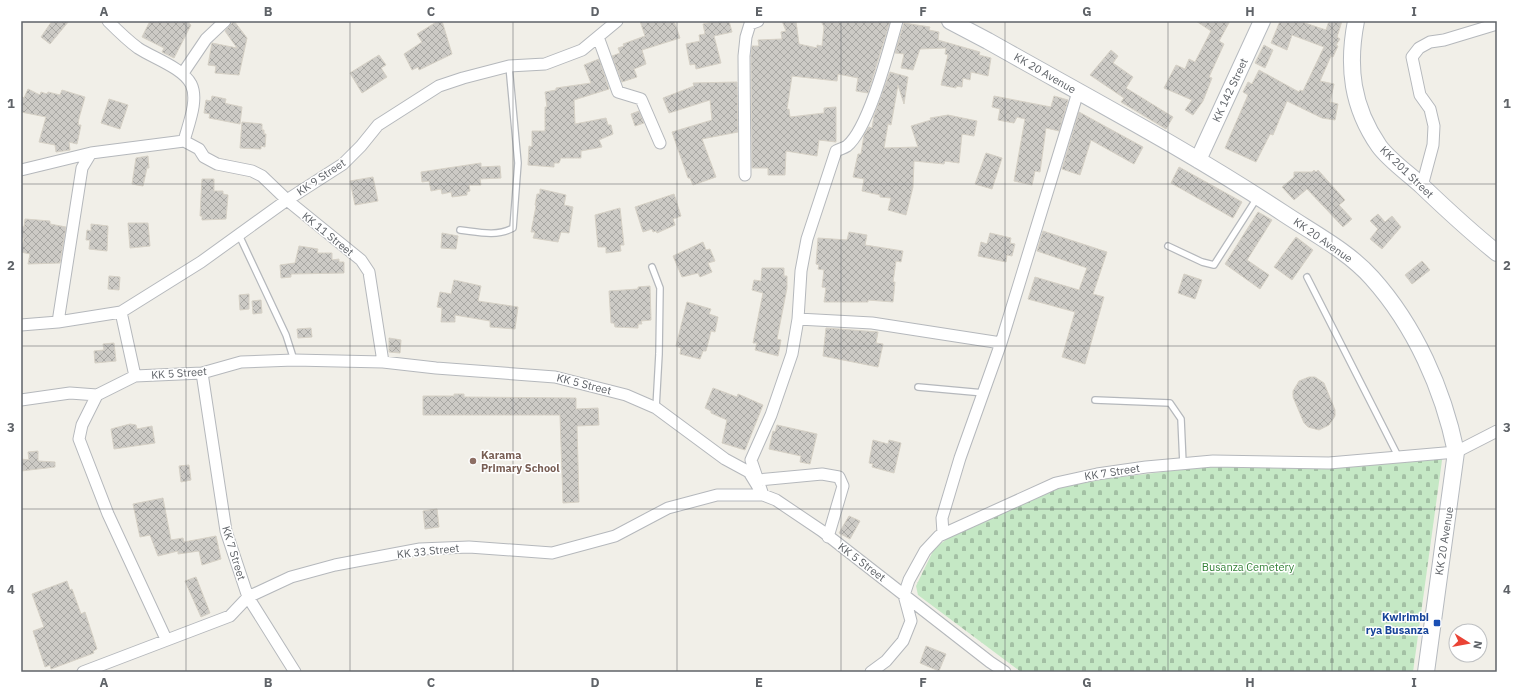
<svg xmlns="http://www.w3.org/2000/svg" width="1518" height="693" font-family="'IBM Plex Sans',sans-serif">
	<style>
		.cemetery { fill: url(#cemetery-stones) }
		.building { fill: url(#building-cross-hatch); stroke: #d6d1c6 }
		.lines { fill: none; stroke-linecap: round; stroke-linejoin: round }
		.service-casing { stroke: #b5b8bc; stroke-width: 8 }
		.minor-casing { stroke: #b5b8bc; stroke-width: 13 }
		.secondary-casing { stroke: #b6babf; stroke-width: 18 }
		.service { stroke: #fff; stroke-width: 5.5 }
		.minor { stroke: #fff; stroke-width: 11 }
		.secondary { stroke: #fff; stroke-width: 16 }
		.grid { fill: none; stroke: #5f6368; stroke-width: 1; stroke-opacity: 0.55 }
		.education-dot { fill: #8d6e63; stroke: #fff; stroke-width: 1.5 }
		.transit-dot { fill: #1a4fb4; stroke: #fff; stroke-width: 1.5 }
		.labels { text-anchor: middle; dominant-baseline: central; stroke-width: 3; stroke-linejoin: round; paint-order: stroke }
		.street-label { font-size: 11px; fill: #5f6368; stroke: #fff }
		.education-label { font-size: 11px; font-weight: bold; fill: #785e54; stroke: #fff; text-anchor: start }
		.park-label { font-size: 11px; fill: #348238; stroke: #fff }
		.transit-label { font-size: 11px; font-weight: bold; fill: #164399; stroke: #fff; text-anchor: end }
		.neatline { fill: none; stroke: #5f6368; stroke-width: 1.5 }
		.grid-label { font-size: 13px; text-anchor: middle; font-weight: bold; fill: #5f6368 }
	</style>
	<defs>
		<pattern id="cemetery-stones" width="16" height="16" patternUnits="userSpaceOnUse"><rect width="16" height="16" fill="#c5e8c5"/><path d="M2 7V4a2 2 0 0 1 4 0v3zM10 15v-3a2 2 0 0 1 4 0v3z" fill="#a3c0a4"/></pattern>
		<pattern id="building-cross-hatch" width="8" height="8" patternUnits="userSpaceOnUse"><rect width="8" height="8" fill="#cccac5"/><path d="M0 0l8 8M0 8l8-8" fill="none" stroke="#a9a8a4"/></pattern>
	</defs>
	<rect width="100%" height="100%" fill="#f1efe8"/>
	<path class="cemetery" d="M1443,453L1413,672H1021L918,595L916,586L934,549L952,535L1063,486L1113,478L1245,462Z"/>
	<path class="building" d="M52,21H69L50,44L41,37Z
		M150,21H186L191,25L174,58L162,52L164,48L142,37Z
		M234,21L247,38L239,75L215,73L216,66L208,65L212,43L237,48L225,31Z
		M438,21H442L452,54L419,70L418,67L412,70L404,54L422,42L417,34Z
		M640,21H674L680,38L642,50L646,64L634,69L637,77L622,82L612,56L620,53L618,48L624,46L623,44L645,36Z
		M718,21H729L732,32L714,36L721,63L696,69L695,64L690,65L686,44L700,41L699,35L705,34L703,24Z
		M782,21H796L799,44L817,48V45L822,46L824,27L821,21H890L868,93L856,91L858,78L838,74L837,81L792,76L787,109H789L790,117L824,113V108L836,107V142L819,140L817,156L786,151L785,175H768V168H752L751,56L752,46H759L758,40L782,39L781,32L786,31Z
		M1196,21H1230L1219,41L1224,44L1209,77L1212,78L1203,101L1193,115L1185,110L1192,100L1164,88L1176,65L1185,69L1189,59L1195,62L1211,31Z
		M1280,21H1299L1326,30L1329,21H1342L1337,37L1340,39L1336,45L1338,46L1333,57L1331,56L1320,81L1334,84L1330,102L1338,104L1335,120L1322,118L1287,101L1273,135L1270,134L1256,162L1225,148L1248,95L1243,92L1248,82L1252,84L1259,70L1299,92L1300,90L1303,91L1324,47L1292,35L1287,50L1271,43Z
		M904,23L930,27L929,30L939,32L938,40L980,52L979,55L991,58L988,76L971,72L970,80L963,78L962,87L956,86V88L941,85L948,55L945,54L946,48L920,49L913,70L901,68L904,54L895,53Z
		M1264,45L1273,50L1265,68L1255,63Z
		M1111,50L1118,56L1113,63L1133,77L1126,88L1173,117L1166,129L1121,102L1124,98L1090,75Z
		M379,55L386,65L381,68L387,77L362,93L350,73Z
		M599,59L609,89L574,100L575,124L606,118L608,125H611L613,134L599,140L602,147L581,151V158H561L559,163H554V167L528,165L529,146L532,147V131H545V107H547L545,92L556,90V88L591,83L584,65Z
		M890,72L908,77L904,104L898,85L891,125L888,124L884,148L918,147L911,126L931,120L930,118L948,115L977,121L974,136L962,134L959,163L945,161L944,164L914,161L913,187L906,215L888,210L891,198L880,197V195L862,191L864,179L853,177L858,154H861L864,135L869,127L872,128L874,116Z
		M737,82L738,132L702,139L716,177L693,185L690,178H688L672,132L712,120L710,100L669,113L663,98L694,86L693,83Z
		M28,89L40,95L41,92L47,94L48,92L60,95L62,90L85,97L79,118L78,125H81L77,144L69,142L70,150L56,152L55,145L39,142L46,117L21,112V96L24,98Z
		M212,96L226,99L225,103L228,104L242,107L240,124L209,118L210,114L204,113L206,100L211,101Z
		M994,96L1051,107L1054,96L1068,100L1059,131L1046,128L1040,172L1035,171L1032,185L1014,181L1025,119L1017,117L1014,123L998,120L1000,109L992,107Z
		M109,99L128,105L120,129L101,123Z
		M639,111L644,123L635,126L631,114Z
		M1079,112L1143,147L1134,164L1091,140L1080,175L1062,169Z
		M242,122L262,124V130H264V134H266L265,147L261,146V149L240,148Z
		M986,153L1002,158L992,189L975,184Z
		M148,156L149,168H147L143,186L132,184L136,158Z
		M481,163V167L500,166L501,178L480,179L481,185H469L470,191L467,192V195L452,197L451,192L442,194L441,189L431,191L429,181L422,182L421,172Z
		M1179,167L1242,202L1233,218L1171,183Z
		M1314,170L1316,172L1318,170L1345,200L1339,205L1352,219L1343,227L1307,189L1294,200L1282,187L1294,177V172H1312Z
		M373,177L378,201L355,205L350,181Z
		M202,179H214V191H223V194L228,195L226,219L202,220V216H200Z
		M540,189L566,195L564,205L573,207L569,233L561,232L558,242L533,238L535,232H531L536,206L535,205L537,194H540Z
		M674,194L681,216L673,219L675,225L657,233L656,231L653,232L652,229L643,232L635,207Z
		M620,208L624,245H620L621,251L606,253V247H598L595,215Z
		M1258,212L1272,220L1247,260L1269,275L1260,289L1225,264Z
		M1378,214L1385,222L1392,216L1401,227L1382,249L1370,239L1378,229L1370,221Z
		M25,219L50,221V224L66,227L60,263L28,264L30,254L21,252L24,238H21V226L24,227Z
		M128,223H148L150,246L130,248Z
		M91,224L108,226L107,251L89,249L90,240H86L87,230L91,231Z
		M1043,231L1107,252L1093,294L1104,297L1085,364L1062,357L1075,312L1028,299L1035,277L1079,290L1087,268L1037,251Z
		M849,232L867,235L865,245L903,251L901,262L896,261L893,282H895L893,302L868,300V302H824L826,288L822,287L824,270L818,269L819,265L816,264L818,238L847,240Z
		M442,233L458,236L456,249L441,248Z
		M990,233L1011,238L1010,243L1015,244L1012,256L1007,255L1006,262L978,256L981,242L987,244Z
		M1296,237L1313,250L1292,280L1274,267Z
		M703,242L706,250L710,249L715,261L708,263L712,272L700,277L698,273L682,277L673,256Z
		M299,246L318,249L317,253H332V260L339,259V262H344V273L291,274V277L281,278L280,265L295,263Z
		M1422,261L1430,270L1412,284L1405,275Z
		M762,268H784V276H787V288L777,339L781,340L778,356L755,350L757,343H753L763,293L752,290L754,280L761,281Z
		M1184,274L1202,280L1195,299L1178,293Z
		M109,276L120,277L119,290L108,289Z
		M454,280L481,286L478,301L518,307L515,329L490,327V321L455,315V322H441L442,308L437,307L440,292L451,294Z
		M650,286L651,320L641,321L642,324H638V328L615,327L614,323H611L609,291L638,289V287Z
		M249,294V309L240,310L239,295Z
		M261,300L262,313L253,314L252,301Z
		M687,302L711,309L709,314L718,317L715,332L711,331L706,351H703L700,359L680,354L681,348L676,346Z
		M311,328L312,337L298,338L297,329Z
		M826,328L878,332L876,343L883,344L878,367L823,356Z
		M389,338L401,340L400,353L389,352Z
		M114,343L116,361L95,363L94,351L104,350L103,344Z
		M1309,377H1315L1324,383L1335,410V416L1329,425L1319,430L1308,427L1304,423L1293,397V391L1299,381Z
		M713,388L737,397L738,394L763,405L745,450L722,443L727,420L711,413V411L705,408Z
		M454,394H464V397L576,398V409L598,408L599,425L577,426L579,502L563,503L560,415H423V396H454Z
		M130,424L136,425L137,429L152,426L155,443L114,449L111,429Z
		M777,425L817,434L810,464L800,462L801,456L769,449L773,431L775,432Z
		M873,440L888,444L889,440L901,443L894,473L872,467L873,464L869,463Z
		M38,451V461L55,462V467L21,471V459L29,460L28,452Z
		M189,465L191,480L181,482L179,466Z
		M163,498L171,540L183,538L184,542L216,536L221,559L202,565L199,551L178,554V551L158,556L150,535L140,537L133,504Z
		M437,509L439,527L425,529L423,511Z
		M849,516L860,521L850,539L839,533Z
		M196,577L210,613L201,617L185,581Z
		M67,581L70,590L72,589L81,614L85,612L97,649L93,651L94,653L51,669L50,665L45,667L33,631L44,627L32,594Z
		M926,646L946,654L939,671L920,663Z"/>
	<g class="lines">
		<g class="service-casing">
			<path id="service" d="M460,230C478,232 496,237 513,228L518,163L509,66
				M239,235L286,335L294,360
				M1168,246L1202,262L1214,265L1257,198
				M652,267L660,288L659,354L656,408
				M1307,277L1399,458
				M918,387L984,393
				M1095,400L1170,403L1181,419L1183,464"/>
		</g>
		<g class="minor-casing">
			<path id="minor" d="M108,21C117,30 127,40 138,48C153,58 183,68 191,84C199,100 188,125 184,141L199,149L204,157L217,164L252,171L262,176L287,200L361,260L369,272L383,362
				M598,37L618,92L641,99L660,143
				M183,73L206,39L225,21
				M21,170L91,153
				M745,175L744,56L746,37L750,24L758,21
				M1422,186L1433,145L1434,126L1430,109L1420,95L1412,57L1419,48L1430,42L1444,40L1497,24
				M121,312L135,376L202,373L241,362L294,360L383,362L436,368L555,377L626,395L656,408L725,459L749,472L763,495L776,500L822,531L990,662L1005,672
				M798,319L872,323L1001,343
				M58,322L82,168L91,153L184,141
				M21,325L58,322L121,312L201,262L287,200L343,164L361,146L378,125L439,86L463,78L509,66L545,64L582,50L617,21
				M202,373L226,531L248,597L295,672
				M135,376L97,395L82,425L79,439L108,514L166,639
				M21,400L70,393L97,395
				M758,480L822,474L839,477L843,486L828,537
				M943,533L942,518L960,458L1001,343L1078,92
				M83,672L230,616L248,597L291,577L335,565L420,549L469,547L552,553L615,536L668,508L717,495H763L751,460L771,415L792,354L798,319L801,271L807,239L836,151C840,149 844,148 847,146C869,128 889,49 897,21
				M871,672L886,661L903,641L911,621L904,595L909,580L925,551L939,536L1056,483L1097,474L1146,467L1213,461L1329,463L1456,452L1497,431"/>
		</g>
		<g class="secondary-casing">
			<path id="secondary" d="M950,21L988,41C1087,97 1188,150 1283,213C1313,233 1348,251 1372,278C1415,326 1443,389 1456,452L1426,672
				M1356,21C1347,67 1352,107 1379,146C1389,160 1409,174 1422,186C1446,209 1471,232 1497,253
				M1198,160L1262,21"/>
		</g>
		<use href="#service" class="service"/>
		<use href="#minor" class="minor"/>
		<use href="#secondary" class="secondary"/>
	</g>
	<path class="grid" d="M186,21V672M350,21V672M513,21V672M677,21V672M841,21V672M1005,21V672M1168,21V672M1332,21V672M21,184H1497M21,346H1497M21,509H1497"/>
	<circle class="education-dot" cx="473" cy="461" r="4"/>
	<rect class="transit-dot" x="1433" y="619" width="8" height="8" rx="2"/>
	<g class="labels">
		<g class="street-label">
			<text transform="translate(1045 73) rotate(30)">KK 20 Avenue</text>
			<text transform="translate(1230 90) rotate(-65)">KK 142 Street</text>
			<text transform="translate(1407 172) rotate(44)">KK 201 Street</text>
			<text transform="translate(321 177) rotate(-34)">KK 9 Street</text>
			<text transform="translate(328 234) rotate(39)">KK 11 Street</text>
			<text transform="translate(1323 240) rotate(35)">KK 20 Avenue</text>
			<text transform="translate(179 373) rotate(-4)">KK 5 Street</text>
			<text transform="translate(584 384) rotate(14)">KK 5 Street</text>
			<text transform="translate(1112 472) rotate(-9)">KK 7 Street</text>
			<text transform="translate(1444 541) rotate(-81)">KK 20 Avenue</text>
			<text transform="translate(428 551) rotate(-6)">KK 33 Street</text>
			<text transform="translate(234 553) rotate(73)">KK 7 Street</text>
			<text transform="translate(862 562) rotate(37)">KK 5 Street</text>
		</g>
		<g class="education-label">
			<text x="481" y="455">Karama<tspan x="481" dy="13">Primary School</tspan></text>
		</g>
		<g class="park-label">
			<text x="1248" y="567">Busanza Cemetery</text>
		</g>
		<g class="transit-label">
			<text x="1429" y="617">Kwirimbi<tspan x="1429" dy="13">rya Busanza</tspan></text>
		</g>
	</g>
	<rect width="1518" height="693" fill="none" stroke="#ffffff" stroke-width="44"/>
	<g transform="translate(1468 643) rotate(101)"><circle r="19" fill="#ffffff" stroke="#bfc1c3"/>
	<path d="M0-3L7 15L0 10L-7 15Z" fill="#ea4335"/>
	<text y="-6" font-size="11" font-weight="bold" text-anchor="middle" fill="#5f6368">N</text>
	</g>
	<rect x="22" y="22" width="1474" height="649" class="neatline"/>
	<g class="grid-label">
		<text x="104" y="16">A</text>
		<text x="268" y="16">B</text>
		<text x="431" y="16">C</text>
		<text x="595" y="16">D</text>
		<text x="759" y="16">E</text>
		<text x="923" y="16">F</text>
		<text x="1087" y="16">G</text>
		<text x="1250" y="16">H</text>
		<text x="1414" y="16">I</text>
		<text x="11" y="108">1</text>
		<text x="1507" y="108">1</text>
		<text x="11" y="270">2</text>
		<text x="1507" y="270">2</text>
		<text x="11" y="432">3</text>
		<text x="1507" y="432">3</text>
		<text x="11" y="594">4</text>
		<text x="1507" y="594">4</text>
		<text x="104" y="687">A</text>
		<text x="268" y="687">B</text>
		<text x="431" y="687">C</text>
		<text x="595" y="687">D</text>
		<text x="759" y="687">E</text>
		<text x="923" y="687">F</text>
		<text x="1087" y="687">G</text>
		<text x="1250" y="687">H</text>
		<text x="1414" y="687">I</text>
	</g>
</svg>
